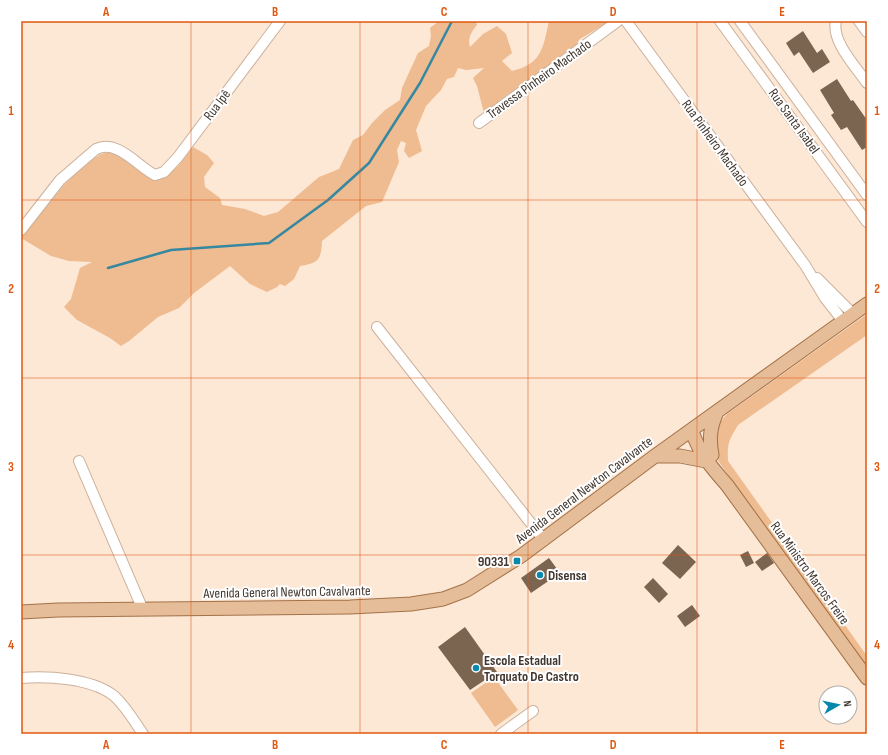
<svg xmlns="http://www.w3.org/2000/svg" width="888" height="755" font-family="'Sofia Sans Condensed',sans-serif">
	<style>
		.green { fill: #efbb90 }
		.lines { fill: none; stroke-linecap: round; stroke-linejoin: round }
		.stream { stroke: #3688a0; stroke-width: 2.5 }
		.building { fill: #7b6450 }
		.minor-casing { stroke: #cbb19c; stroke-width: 12 }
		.major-casing { stroke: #a27248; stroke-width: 15 }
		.minor { stroke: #fff; stroke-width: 10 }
		.major { stroke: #e6bd99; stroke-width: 13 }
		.grid { fill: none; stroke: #e0570e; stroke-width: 1; stroke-opacity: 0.55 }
		.poi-dot { fill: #0888aa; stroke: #fff; stroke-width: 1.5 }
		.labels { text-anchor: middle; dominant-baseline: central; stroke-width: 4; stroke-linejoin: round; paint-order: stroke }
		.street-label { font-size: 14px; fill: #42372f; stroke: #fff }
		.poi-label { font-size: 14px; font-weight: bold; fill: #42372f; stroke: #fff; text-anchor: start }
		.neatline { fill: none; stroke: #e0570e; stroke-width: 1.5 }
		.grid-label { font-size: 13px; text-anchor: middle; font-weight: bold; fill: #e0570e }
	</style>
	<rect width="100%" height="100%" fill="#fde7d5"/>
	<path class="green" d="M439,21H476L477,25C472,31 467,38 470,47L483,34L497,26L506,34L512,53L502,61L512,71C542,64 543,48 549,21H610L580,39L573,49L520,89L508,94L484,113L477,86L473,78L484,68L466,70L458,68L454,77L447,79L441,90L426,106L416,130L422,151L409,158L404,151L406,143L401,141L397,150L399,162L382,202L366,206L322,241C321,260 319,263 300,266L294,279L285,286L280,284L277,287L267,292L250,284L230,266L194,293L179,308L158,317L129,341L121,346L110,338L77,320L64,307L71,299L80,268L92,262L69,261L51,256L21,238V235L64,185L83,165L101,154L114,151L161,178L178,166L193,147L207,155L214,163L204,177L205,187L220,198L222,205L245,209L264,216L278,212L319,177L339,169L353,140L363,135L372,123L385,110L400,100L402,88L418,53L429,46L431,36L430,28Z
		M867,314V335L738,425C729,440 727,443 728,461L867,656V668L719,462C711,444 713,429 727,414Z
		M494,677L518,710L495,727L471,693Z"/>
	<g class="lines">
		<path class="stream" d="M108,268L171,250L269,243L328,200L369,163L420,83L452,21"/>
	</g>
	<path class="building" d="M803,31L817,53L822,49L830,62L813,73L799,52L794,56L786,43Z
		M837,79L851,101L853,100L867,120V147L862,150L847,127L841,130L831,115L834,113L820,90Z
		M678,545L696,562L680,579L662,563Z
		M748,551L754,563L746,567L740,555Z
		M767,553L774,563L762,571L755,562Z
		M549,558L560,573L531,593L521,578Z
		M653,578L668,594L659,603L644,587Z
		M692,605L700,616L685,627L677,616Z
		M465,627L497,672L470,690L438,647Z"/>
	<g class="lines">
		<g class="minor-casing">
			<path id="minor" d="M626,21L805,265L825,298L843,321
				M720,21L867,222
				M740,21L867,195
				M836,21C831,41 856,67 867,83
				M859,21L867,32
				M479,123L618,21
				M21,230L60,180L96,149C118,139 137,166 155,175L164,172L178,157L280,21
				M817,278L853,314
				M377,327L544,540
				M79,461L143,610
				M21,678C48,676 90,678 113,695C125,705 134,721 143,734
				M501,734L533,711"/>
		</g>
		<g class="major-casing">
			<path id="major" d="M692,431C699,453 712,468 727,485L867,678
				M712,455C709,439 710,427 717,412
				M655,456H680L706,461
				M21,612L58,610L350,607L411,604L443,599L467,590L521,556L655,456L867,304"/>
		</g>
		<use href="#minor" class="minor"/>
		<use href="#major" class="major"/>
	</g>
	<path class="grid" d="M191,21V734M360,21V734M528,21V734M697,21V734M21,200H867M21,378H867M21,555H867"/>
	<g class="poi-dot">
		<rect x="513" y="557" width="8" height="8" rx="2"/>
		<circle cx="540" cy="575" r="4"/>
		<circle cx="476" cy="668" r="4"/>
	</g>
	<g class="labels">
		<g class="street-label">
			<text transform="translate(539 79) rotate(-36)">Travessa Pinheiro Machado</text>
			<text transform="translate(217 105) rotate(-53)">Rua Ipê</text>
			<text transform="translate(794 121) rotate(54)">Rua Santa Isabel</text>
			<text transform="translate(715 143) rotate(54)">Rua Pinheiro Machado</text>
			<text transform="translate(584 490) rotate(-37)">Avenida General Newton Cavalvante</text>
			<text transform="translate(810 573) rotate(54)">Rua Ministro Marcos Freire</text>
			<text transform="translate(287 592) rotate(-1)">Avenida General Newton Cavalvante</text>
		</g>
		<g class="poi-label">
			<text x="509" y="561" text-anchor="end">90331</text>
			<text x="548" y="575">Disensa</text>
			<text x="484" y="660">Escola Estadual<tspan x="484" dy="16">Torquato De Castro</tspan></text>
		</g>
	</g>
	<rect width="888" height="755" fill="none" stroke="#ffffff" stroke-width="44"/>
	<g transform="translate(838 705) rotate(81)"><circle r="19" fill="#ffffff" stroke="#b3afac"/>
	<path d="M0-3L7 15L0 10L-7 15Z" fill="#0888aa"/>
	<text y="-6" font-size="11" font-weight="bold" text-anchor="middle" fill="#42372f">N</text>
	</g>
	<rect x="22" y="22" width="844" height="711" class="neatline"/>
	<g class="grid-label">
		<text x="106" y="16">A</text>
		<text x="275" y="16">B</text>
		<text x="444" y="16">C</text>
		<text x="613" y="16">D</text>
		<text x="782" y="16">E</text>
		<text x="11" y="115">1</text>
		<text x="877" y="115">1</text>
		<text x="11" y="293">2</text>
		<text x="877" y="293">2</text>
		<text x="11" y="471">3</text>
		<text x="877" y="471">3</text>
		<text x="11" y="649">4</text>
		<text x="877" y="649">4</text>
		<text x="106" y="749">A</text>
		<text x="275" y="749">B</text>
		<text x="444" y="749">C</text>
		<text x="613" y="749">D</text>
		<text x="782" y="749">E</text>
	</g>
</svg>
